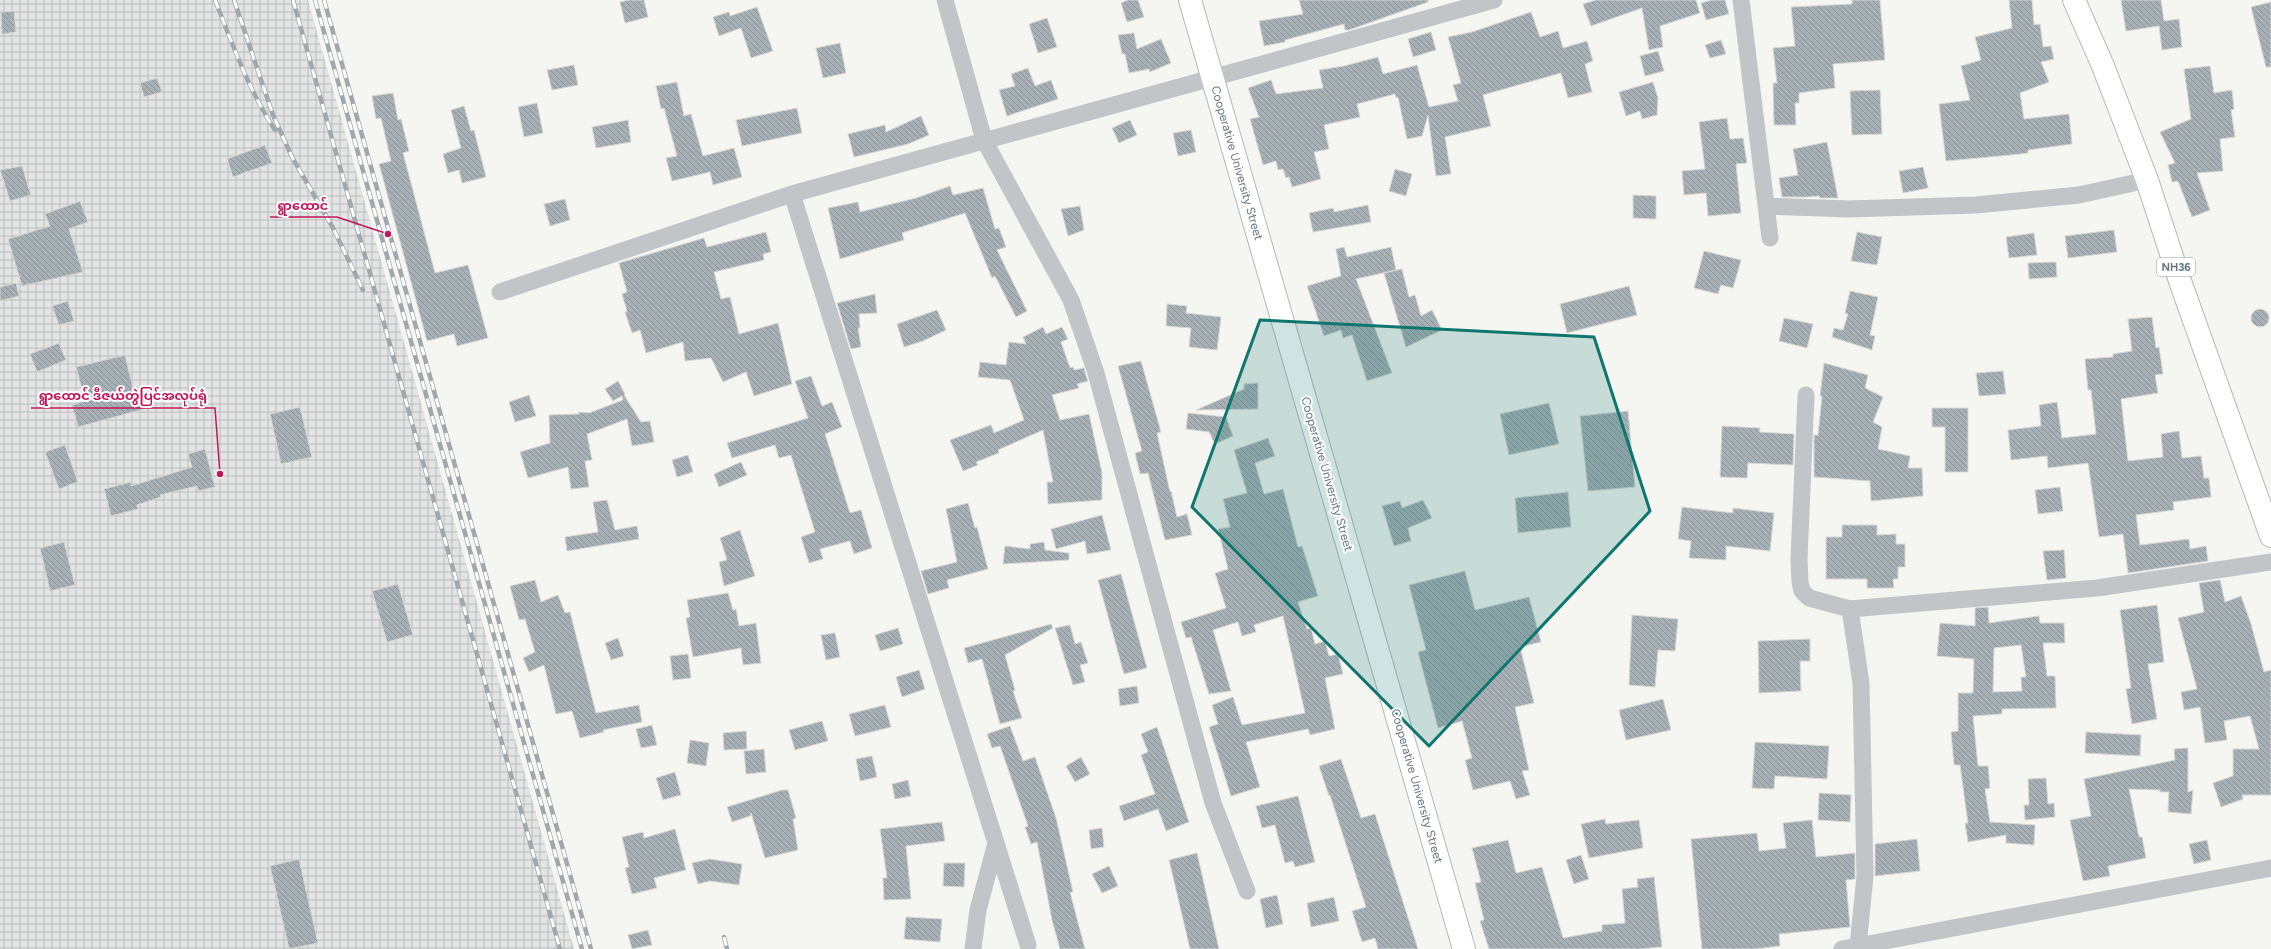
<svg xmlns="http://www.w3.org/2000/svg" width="2271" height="949" font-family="Figtree,'Noto Sans Myanmar',sans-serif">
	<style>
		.industrial { fill: url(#industrial-grid) }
		.building { fill: url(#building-back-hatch); stroke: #d7d7d4; fill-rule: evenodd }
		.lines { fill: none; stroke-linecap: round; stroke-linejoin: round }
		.secondary-casing { stroke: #b3b8bd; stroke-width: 24 }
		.highway-casing { stroke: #b4b7ba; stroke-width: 24 }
		.street { stroke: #c1c5c8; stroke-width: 17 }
		.secondary { stroke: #fff; stroke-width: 22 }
		.highway { stroke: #fff; stroke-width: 22 }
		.rail-casing { stroke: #a1a8ad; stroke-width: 4.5 }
		.rail { stroke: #fff; stroke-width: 3; stroke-dasharray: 9; stroke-linecap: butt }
		.marked { fill: #0f766e; fill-opacity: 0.2; stroke: #0f766e; stroke-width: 3; stroke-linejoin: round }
		.labels { text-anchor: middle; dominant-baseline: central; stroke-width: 4; stroke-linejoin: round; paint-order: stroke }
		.shield { fill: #fff; stroke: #929ea8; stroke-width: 1 }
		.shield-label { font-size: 11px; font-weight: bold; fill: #647583 }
		.street-label { font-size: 12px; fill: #647583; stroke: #fff }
		.leader { fill: none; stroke: #c2185b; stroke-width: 1.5 }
		.callout-dot { fill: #c2185b; stroke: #fff; stroke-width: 1.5 }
		.callout-label { font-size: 13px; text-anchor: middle; font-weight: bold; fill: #c2185b; stroke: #fff; stroke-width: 4; stroke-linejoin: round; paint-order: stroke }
	</style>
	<defs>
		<pattern id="industrial-grid" width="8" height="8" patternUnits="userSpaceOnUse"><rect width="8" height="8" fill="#e3e4e3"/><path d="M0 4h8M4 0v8" fill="none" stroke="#bcbdbd"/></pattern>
		<pattern id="building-back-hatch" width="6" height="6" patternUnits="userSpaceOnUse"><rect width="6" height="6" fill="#a7b0b5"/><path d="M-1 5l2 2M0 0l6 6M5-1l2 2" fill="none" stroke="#8c9499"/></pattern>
	</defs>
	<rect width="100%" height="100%" fill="#f5f5f2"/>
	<path class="industrial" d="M0,0H308L574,949H0Z"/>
	<path class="building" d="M629,0H644L648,17L625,23L620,2Z
		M1128,0H1138L1144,17L1127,22L1121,3Z
		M1299,0H1428V2L1349,30H1345L1344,24L1285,40V42L1264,46L1259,21L1303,14Z
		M1596,0H1696L1700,13L1660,26L1663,47L1649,50L1642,8L1591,26L1583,4Z
		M1712,0H1725L1729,14L1706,20L1701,3Z
		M1852,0H1880L1885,60L1833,64L1835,88L1799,93V103H1795L1796,125H1774L1773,83H1777L1773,48L1795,46L1791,7L1852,4Z
		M2009,0H2032L2034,25L2040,24L2043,47L2051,46L2054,59L2041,62L2049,82L2020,93L2024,119L2069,114L2072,144L2028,150V153L2011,155L1946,161L1939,104L1970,100L1961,66L1981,60L1975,37L2012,28Z
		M2121,0H2161L2164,21L2179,19L2182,47L2162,50L2159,26L2126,31Z
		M2271,2V67H2266L2251,7Z
		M757,7L773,51L751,58L741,28L719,36L713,17L729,12L730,16Z
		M14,11L16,32L2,34L1,12Z
		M1531,12L1540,37L1558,31L1563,48L1587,41L1593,61L1585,64L1592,92L1568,98L1561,73L1483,95L1491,126L1445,137L1451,174L1436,176L1428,115L1422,136L1407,139L1398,97L1396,98L1395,94L1357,104L1360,117L1324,125L1329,149L1314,152L1321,179L1292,187L1289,177L1286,178L1283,169L1278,170L1276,161L1263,165L1250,119L1259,117L1248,88L1271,80L1276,94L1323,88L1319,70L1344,66L1378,57L1383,74L1417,65L1429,107L1458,101L1453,85L1461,83L1448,37L1472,32Z
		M1047,18L1057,47L1038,53L1029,24Z
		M1431,32L1436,50L1413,57L1408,39Z
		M1134,33L1137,49L1161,39L1171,63L1150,72L1149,69L1129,73L1125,54H1122L1118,35Z
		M1721,40L1726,54L1710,58L1705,45Z
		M840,43L846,73L823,78L816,48Z
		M1658,51L1664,71L1645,76L1640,56Z
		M574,65L578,85L552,90L547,70Z
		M2210,66L2214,93L2232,90L2234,109L2231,110L2235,137L2220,139L2223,171L2197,173L2210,210L2192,217L2178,181L2172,182L2168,165L2175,163L2160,132L2191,119L2184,69Z
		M1028,68L1035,86L1051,80L1058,99L1007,116L999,90L1015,86L1011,74Z
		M157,78L162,92L144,97L140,83Z
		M677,82L684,116L691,114L703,156L734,148L742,177L713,185L710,172L672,181L666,158L677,156L664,108L661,109L656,86Z
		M1653,82L1658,98L1657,115L1642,119L1640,111L1626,116L1619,92Z
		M1880,90L1882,134L1852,135L1850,91Z
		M393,93L398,120L401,119L409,151L403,153L435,273L468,265L488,338L457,346L454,334L427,341L379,164L391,161L381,118L376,119L372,96Z
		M537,103L543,133L524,137L518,107Z
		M464,106L471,131L474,130L486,177L462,183L459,170L448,173L443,154L461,148L451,110Z
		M797,108L802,133L742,146L736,120Z
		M921,116L929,135L908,144L854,157L848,134L885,125L886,132Z
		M1727,118L1730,139L1743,138L1747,163L1736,164L1741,213L1708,216L1706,193L1684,195L1682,171L1705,169L1699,122Z
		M628,120L631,142L596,148L592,127Z
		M1130,120L1137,135L1119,143L1112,128Z
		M1191,130L1196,152L1178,156L1173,133Z
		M1827,142L1838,198H1820L1819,196L1807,197H1782L1779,178L1798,175L1793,149Z
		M265,145L272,163L233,177L227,159Z
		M22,166L31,195L10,201L0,170Z
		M1923,167L1928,188L1903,193L1899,171Z
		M1395,169L1412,174L1406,196L1389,191Z
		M950,186L953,195L983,188L995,229L999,228L1006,247L997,250L1027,311L1016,317L995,276L992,278L965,213L902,233L904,240L840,259L828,208L858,202L860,212L916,198Z
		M1633,195L1656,196V219L1633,218Z
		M565,199L570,220L550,226L544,204Z
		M80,201L88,222L69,229L83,272L22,286L8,239L50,226L45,214Z
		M1368,205L1371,222L1313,232L1309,213L1333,208L1334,212Z
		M1080,206L1084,230L1068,236L1061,209Z
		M2114,230L2117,252L2068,258L2065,236Z
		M766,232L771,252L763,254L764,260L714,272L721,299L730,297L739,334L778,323L792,384L754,396L746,372L723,382L711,358L685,361L683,342L646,353L640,330L632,333L625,312L627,311L622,294L627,292L619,263L704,238L707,247Z
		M1857,232L1882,237L1877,265L1851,261Z
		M2034,233L2037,255L2009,258L2006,237Z
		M1344,247L1347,257L1391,247L1396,270L1356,279L1392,373L1367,381L1352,335L1343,338L1341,330L1324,336L1307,286L1341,276L1336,249Z
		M1704,251L1741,260L1733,288L1721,285L1718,294L1694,288Z
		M2056,262L2057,277L2029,279L2028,263Z
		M1402,269L1409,297L1415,295L1421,316L1432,310L1442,330L1406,347L1384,273Z
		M16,283L19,296L0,301V287Z
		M1629,286L1637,315L1567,333L1560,304Z
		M1850,291L1878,297L1870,335L1875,336L1872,350L1832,337L1834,328L1843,330L1848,314L1845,313Z
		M875,294L877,313L859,314L860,328H858L861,347L851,349L837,303Z
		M68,301L74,321L59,325L52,306Z
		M1167,304L1187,306L1186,313L1221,317L1217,350L1189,347L1191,328L1166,326Z
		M2251 318a9 9 0 1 1 18 0a9 9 0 1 1-18 0Z
		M937,310L946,330L923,341L904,347L897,324Z
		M2152,317L2156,348L2159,347L2163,374L2155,375L2158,393L2121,399L2128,461L2163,457L2161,434L2179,431L2182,458L2201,456L2204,478H2209L2211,497L2173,502L2174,510L2136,515L2140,545L2189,539L2190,549L2206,546L2208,561L2128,573L2123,534L2099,537L2088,463L2048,468L2047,456L2011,460L2008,430L2041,426L2039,405L2057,402L2062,438L2096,434L2091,390H2088L2085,359L2113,357V354L2132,351L2128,319Z
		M1784,318L1813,324L1807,348L1779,341Z
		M1043,327L1046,334L1062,327L1068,339L1061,342L1070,368L1073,367L1074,370L1084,368L1086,376L1088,381L1077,384L1079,388L1052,395L1060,420L1089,414L1102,473V500L1048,504L1047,482H1053L1043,430L998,450L999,453L976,462L978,465L963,471L950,440L991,425L994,433L1024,420L1010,380L978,377L980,362L1006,365L1009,342L1026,344L1023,337Z
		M59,343L66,360L37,372L30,354Z
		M125,355L133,388L138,387L144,409L78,427L72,405L85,401L76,367Z
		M1141,361L1161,432L1157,433L1170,492L1171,491L1177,517L1187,514L1192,535L1165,540L1148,473L1140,474L1135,453L1142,451L1118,366Z
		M1824,363L1868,375L1865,388L1883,397L1873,422L1882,427L1878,449L1910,456L1908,468H1922L1923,496L1871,501L1870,481L1814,477V435H1818L1822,396H1820Z
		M2003,371L2006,394L1979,396L1976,373Z
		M811,376L822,406L832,402L842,427L825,434L850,513L861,510L872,548L854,554L850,541L820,549L823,559L809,563L801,537L815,532L791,455L779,458L775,445L732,458L727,443L808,418L795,381Z
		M618,381L625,394L624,395L641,422L650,421L654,442L632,446L627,419L587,434L592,460L585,461L589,487L571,489L568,467L528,478L520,452L550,443L549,415L579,414V412L589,413L623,400L622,396L613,401L605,389Z
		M1258,383V409L1196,410L1244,389V384Z
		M529,395L536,416L515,422L509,402Z
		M1549,403L1559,444L1509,455L1500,414Z
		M300,407L312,457L281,464L270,414Z
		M1932,408H1968V472H1945V427H1932Z
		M1628,411L1635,487L1588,491L1580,416Z
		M1188,413L1226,417L1233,436L1215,444L1209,432L1186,429Z
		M1722,426L1760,428L1759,432L1794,434L1793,465L1748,463L1747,478L1720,477Z
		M1268,438L1275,456L1255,463L1264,494L1283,489L1298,547L1302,546L1318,596L1298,602L1307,629L1311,628L1315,644L1325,641L1329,656L1338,654L1343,674L1325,678L1335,729L1310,735L1308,729L1246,742L1260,787L1231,796L1209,727L1218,724L1212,705L1233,697L1242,725L1305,713L1283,616L1254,625L1256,632L1242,636L1238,622L1213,630L1231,691L1209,694L1191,637L1186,638L1181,622L1226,608L1215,573L1228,569L1218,529L1230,527L1223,499L1247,493L1234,450Z
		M65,445L78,482L59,489L45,452Z
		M205,449L215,487L198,491L197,486L160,495L161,497L137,505L138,509L111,516L104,489L131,482V486L192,467L188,454Z
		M688,455L693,472L677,477L672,460Z
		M741,462L747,475L719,487L714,474Z
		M2060,487L2063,511L2038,514L2035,490Z
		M1568,492L1571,527L1518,533L1515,498Z
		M607,500L615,530L637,526L639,539L567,551L565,537L598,532L593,502Z
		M1423,500L1432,518L1408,528L1411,541L1394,546L1382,506L1400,501L1402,508Z
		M968,503L975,528L977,527L988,569L947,580L949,588L928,594L921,571L957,562L946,509Z
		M1682,507L1733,513V508L1774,513L1770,551L1726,546V560L1689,558L1691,541L1678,539Z
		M1102,515L1111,550L1087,554L1085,541L1056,549L1051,529Z
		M1842,525H1877V535L1896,534V544H1905V567H1898V579H1893L1894,588H1867V579H1826V537H1842Z
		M740,530L755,576L724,586L719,562L727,560L720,538Z
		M64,542L75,585L50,591L40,548Z
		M1044,542L1045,550L1069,553V560L1003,564L1005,546L1030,549V544Z
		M2064,550L2066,578L2047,580L2043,551Z
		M1465,571L1475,610L1529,597L1541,642L1520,647L1534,703L1515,707L1529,770L1522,771L1530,795L1516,799L1510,781L1473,790L1465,760L1472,758L1462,721L1438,728L1418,652L1426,650L1409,585Z
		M1121,574L1147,668L1124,674L1098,580Z
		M535,580L541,602L558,595L565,613L570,612L596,713L639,705L642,722L603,730L604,732L580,738L572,711L556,714L544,665L529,672L523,658L535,652L525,619L519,620L510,586Z
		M2220,580L2225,602L2241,596L2251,624L2264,672L2271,670V795H2242L2243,799L2221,807L2213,783L2233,776V749H2259L2250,716L2224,721L2227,740L2205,743L2200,707L2184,710L2181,692L2197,689L2178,618L2204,612L2199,583Z
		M398,584L413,635L387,642L372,591Z
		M728,593L733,610L736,609L739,626L756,623L761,663L743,665L741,648L693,657L686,618L690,617L687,600Z
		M2157,605L2164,662L2148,664L2157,719L2132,724L2126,689L2131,688L2120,610Z
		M1988,607L1989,623L2039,616L2040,623H2064L2065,643H2043L2047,676H2055L2056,708L2002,709V714L1973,716L1978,766H1988L1990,788L1985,789L1990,822L2035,825L2034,845L2006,843V835L1968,842L1965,823H1968L1960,765H1954L1951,732L1958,731V693H1973L1974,659L1937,656L1940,623L1975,626V608ZM2021,645L2026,677H2021L2022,691L1993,692L1994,648Z
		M1632,615L1678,619L1675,651L1658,650L1655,687L1629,685Z
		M1051,624L1053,628L1005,655L1015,690L1013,691L1022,718L1000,724L982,659L968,663L964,648Z
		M1070,625L1075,644L1081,642L1088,663L1080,665L1085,682L1073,685L1055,628Z
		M898,628L903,644L880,651L875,635Z
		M835,633L840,657L826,660L821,635Z
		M618,638L624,656L611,660L605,643Z
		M1810,639V661H1800L1801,691L1759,693L1758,641Z
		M688,654L691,678L673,680L670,656Z
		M919,670L925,689L902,697L896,677Z
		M1137,686L1139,703L1120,706L1118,689Z
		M1663,699L1671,730L1626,740L1619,710Z
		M885,705L891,727L855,736L849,714Z
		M822,721L828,741L795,750L789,730Z
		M652,725L657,745L641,748L636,729Z
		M1010,726L1023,761L1035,757L1056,818L1073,892H1070L1085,949H1060L1052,920L1037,842L1031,844L1025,827L1028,826L1000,746L992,748L987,734Z
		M1157,727L1189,822L1166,831L1158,809L1124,821L1119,806L1155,794L1141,755L1148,752L1141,734Z
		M746,731L747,749L724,750L723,733Z
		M2086,732L2141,735L2140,756L2085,753Z
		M690,740L709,743L706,766L687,763Z
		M1755,742L1829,746L1827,779L1775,776L1774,789L1752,788Z
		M2188,748V792L2193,790L2191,814L2168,812L2169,792H2160V790L2129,789L2139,837H2142L2146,858L2108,866L2110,876L2083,881L2070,820L2091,816L2084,779L2175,760L2174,749Z
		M764,749L766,772L746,774L744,751Z
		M872,756L877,777L860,781L856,759Z
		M1081,757L1090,774L1075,782L1066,766Z
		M1341,759L1361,818L1375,814L1418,949H1378L1375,938L1362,942L1352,911L1366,907L1330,795L1329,796L1319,766Z
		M675,772L681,795L663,800L656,778Z
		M2046,778L2048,804L2054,803L2055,817L2025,820L2024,805H2029L2028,779Z
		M908,780L911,796L895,799L892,784Z
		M782,790H788L796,818L793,819L798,850L765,858L751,813L750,816L732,822L727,807Z
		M1819,793L1851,795L1850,822L1818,820Z
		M1298,796L1315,862L1295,867L1293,861L1285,863L1275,825L1262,828L1256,806Z
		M1605,819L1606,824L1639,820L1643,848L1589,858L1581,824Z
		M1812,820L1816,857L1855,853V879L1846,880L1850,927L1779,934L1780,946L1755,949H1702L1691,839L1757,833L1759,851L1786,848L1783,823Z
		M942,822L945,841L906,846L911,899L884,900L883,878H887L880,829Z
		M1102,828L1104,847L1091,849L1089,830Z
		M675,829L686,870L654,878L657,888L632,894L625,868L629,867L622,837L643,832L644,838Z
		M1917,839L1920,871L1875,876V844Z
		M1508,840L1516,873L1542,867L1563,938L1602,931V925L1625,923L1622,889L1638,887L1637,879L1654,877L1662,947L1640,949H1489L1480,921L1484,920L1475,883L1481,882L1472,848Z
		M2207,840L2211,860L2194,864L2189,844Z
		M1197,853L1219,949H1190L1169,860Z
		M1581,855L1589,879L1574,884L1566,860Z
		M299,859L318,943L289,949L270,866Z
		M710,859L742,864L739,885L710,881L698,884L692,863Z
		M944,863H965L964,887L943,886Z
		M1109,866L1118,886L1102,893L1092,874Z
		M1277,895L1283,924L1266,928L1260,899Z
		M1334,897L1339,921L1311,927L1307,903Z
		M906,917L942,919L940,942L904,939Z
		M648,930L652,945L632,949L628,935Z"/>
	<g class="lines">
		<g class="secondary-casing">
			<path id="secondary" d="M1190,0L1464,949"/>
		</g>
		<g class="highway-casing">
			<path id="highway" d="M2074,0L2103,66L2147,180L2180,281L2271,536"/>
		</g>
		<path class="street" d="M945,0L984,140L1071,300L1096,373L1213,803L1247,891
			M1741,0L1770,238
			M792,194L1028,945
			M1767,206L1849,209L1976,205L2079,195L2147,180
			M500,292L792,194L1494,0
			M1806,395L1799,559L1800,582L1802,591L1809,598L1850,609L2097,588L2271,562
			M1850,609L1861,683L1865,876L1858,946
			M973,949L978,910L996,843
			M1842,949L2271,868"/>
		<use href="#secondary" class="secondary"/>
		<use href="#highway" class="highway"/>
		<g class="rail-casing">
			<path id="rail" d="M215,0C233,45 248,89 275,130
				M234,0L273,115L292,157L333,228L363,290
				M293,0L560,949
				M315,0L582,949
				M324,0L591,949
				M724,937L727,949"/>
		</g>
		<use href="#rail" class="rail"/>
	</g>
	<path class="marked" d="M1260,320L1594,337L1650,511L1429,746L1192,507Z"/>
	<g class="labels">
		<rect class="shield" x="2157" y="258" width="38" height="18" rx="3"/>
		<g class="shield-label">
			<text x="2176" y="267">NH36</text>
		</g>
		<g class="street-label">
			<text transform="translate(1237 163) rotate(74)">Cooperative University Street</text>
			<text transform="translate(1327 474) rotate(74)">Cooperative University Street</text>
			<text transform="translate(1417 786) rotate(74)">Cooperative University Street</text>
		</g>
	</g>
	<path class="leader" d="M388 234L337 217H270M220 474L215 408H31"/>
	<g class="callout-dot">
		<circle cx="388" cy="234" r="4"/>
		<circle cx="220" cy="474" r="4"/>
	</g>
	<g class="callout-label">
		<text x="303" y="210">ရွာထောင်</text>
		<text x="123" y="400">ရွာထောင် ဒီဇယ်တွဲပြင်အလုပ်ရုံ</text>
	</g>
</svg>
